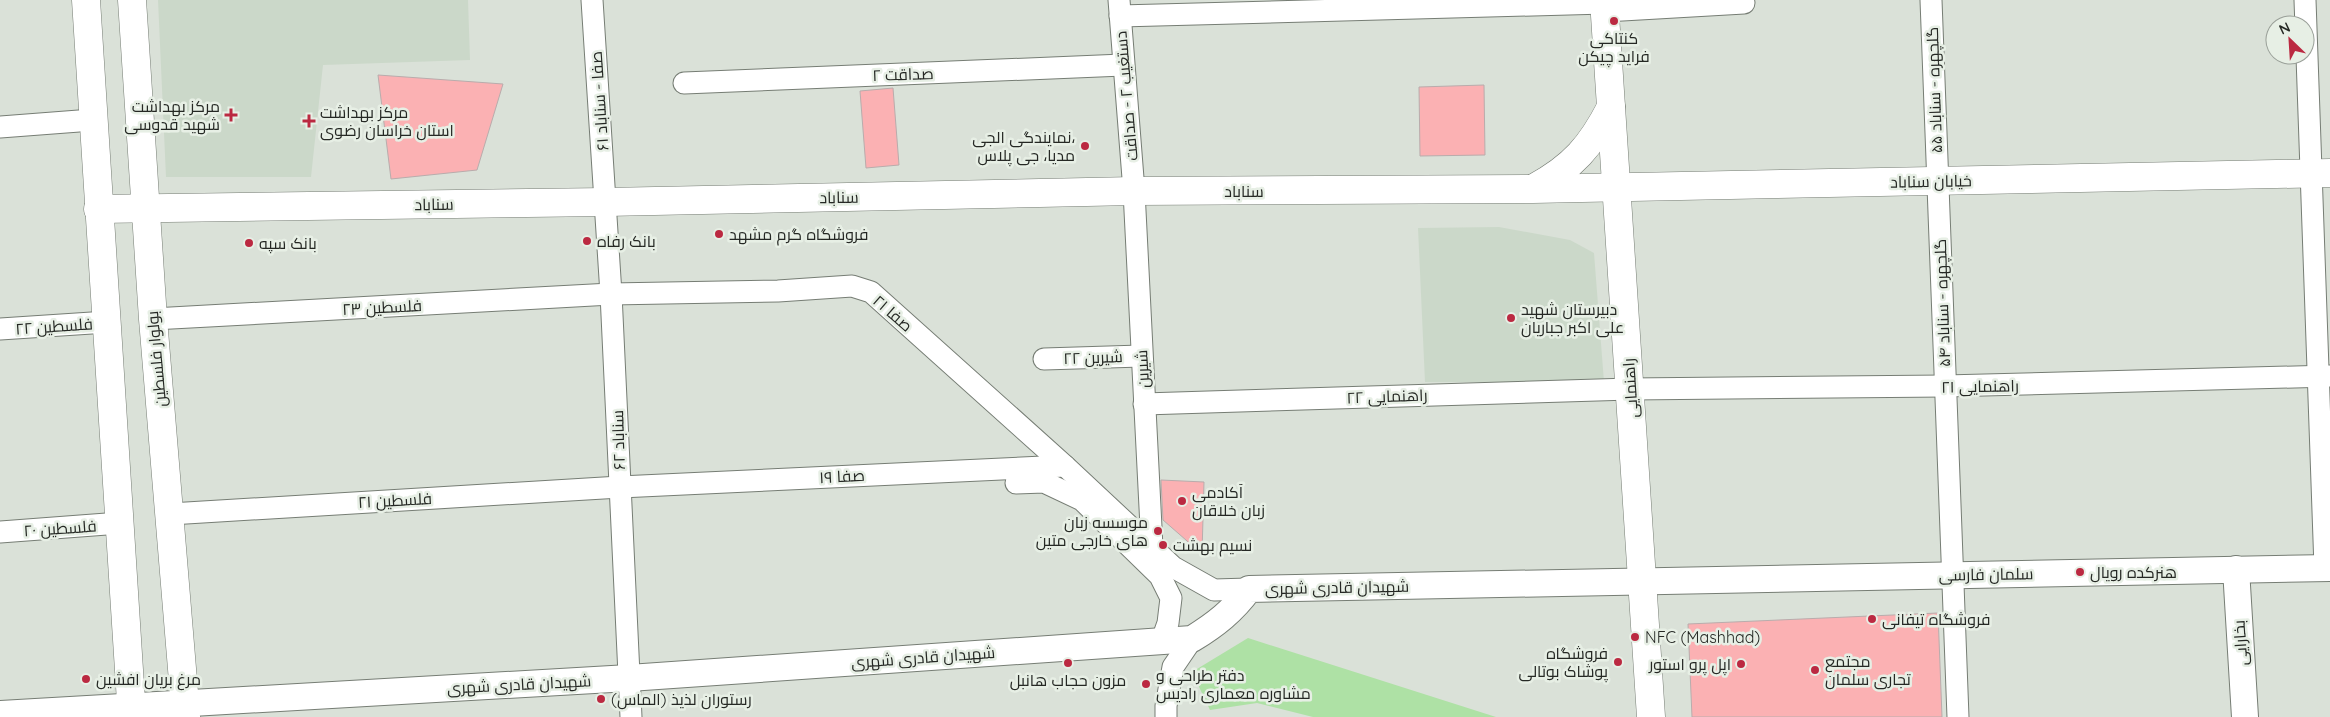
<svg xmlns="http://www.w3.org/2000/svg" width="2330" height="717" viewBox="0 0 2330 717" font-family="Quicksand,Cairo,sans-serif">
  <style>
    .built { fill: #cbd8c9 }
    .green { fill: #aee1a5 }
    .building { fill: #fbb1b3; stroke: #b9acac }
    .lines { fill: none; stroke-linecap: round; stroke-linejoin: round }
    .minor-casing { stroke: #767d74; stroke-width: 23 }
    .tertiary-casing { stroke: #767d74; stroke-width: 28 }
    .secondary-casing { stroke: #767d74; stroke-width: 29 }
    .minor { stroke: #fff; stroke-width: 21 }
    .tertiary { stroke: #fff; stroke-width: 26 }
    .secondary { stroke: #fff; stroke-width: 28 }
    .poi-dot { fill: #bb2941; stroke: #e7efe5; stroke-width: 2 }
    .labels { text-anchor: middle; stroke-width: 5; stroke-linejoin: round; paint-order: stroke }
    .poi-label { font-size: 16px; fill: #252824; stroke: #e7efe5; text-anchor: start }
    .street-label { font-size: 16px; fill: #252824; stroke: #e7efe5 }
  </style>
  <rect width="100%" height="100%" fill="#dae1d8"/>
  <g class="built">
    <polygon points="158,0 468,0 470,60 323,65 311,177 166,177"/>
    <polygon points="1499,227 1570,240 1594,253 1604,382 1425,382 1418,228"/>
  </g>
  <polygon class="green" points="1248,638 1496,717 1313,717 1257,703 1210,710 1192,672"/>
  <g class="building">
    <polygon points="378,75 503,84 477,170 391,179"/>
    <polygon points="1484,85 1485,155 1420,156 1419,87"/>
    <polygon points="893,88 899,165 866,168 860,91"/>
    <polygon points="1161,480 1204,482 1202,554 1163,520"/>
    <polygon points="1938,613 1942,717 1692,717 1688,624"/>
  </g>
  <g class="lines">
    <g class="minor-casing">
      <g id="minor">
        <polyline points="592,0 611,294 631,717"/>
        <polyline points="1119,0 1134,191 1152,547"/>
        <polyline points="1931,0 1958,717"/>
        <polyline points="2305,0 2325,568"/>
        <polyline points="1605,11 1744,3"/>
        <polyline points="1120,16 1605,3"/>
        <polyline points="684,83 1123,65"/>
        <polyline points="0,127 79,121"/>
        <polyline points="153,319 611,294 778,291 852,286 871,292 1065,466 1173,567 1214,590 1249,589"/>
        <polyline points="0,329 107,322"/>
        <polyline points="1044,359 1141,356"/>
        <polyline points="1144,404 1630,389 1945,386 2330,376"/>
        <polyline points="1016,483 1044,482 1082,500 1160,576 1171,598 1168,623 1162,640"/>
        <polyline points="170,514 620,487 1065,466"/>
        <polyline points="0,532 120,523"/>
        <polyline points="1166,717 1166,706 1173,667 1192,639"/>
      </g>
    </g>
    <g class="tertiary-casing">
      <g id="tertiary">
        <polyline points="2236,569 2245,717"/>
        <path d="M0,714L629,678L1192,639C1215,625 1233,611 1249,589L2330,568"/>
      </g>
    </g>
    <g class="secondary-casing">
      <g id="secondary">
        <polyline points="86,0 132,717"/>
        <polyline points="132,0 153,319 186,717"/>
        <polyline points="1604,0 1651,717"/>
        <path d="M1534,188C1573,167 1591,146 1611,107"/>
        <polyline points="98,209 606,202 1134,191 1533,189 2330,173"/>
      </g>
    </g>
    <use href="#minor" class="minor"/>
    <use href="#tertiary" class="tertiary"/>
    <use href="#secondary" class="secondary"/>
  </g>
  <g class="poi-dot">
    <circle cx="1614" cy="21" r="5"/>
    <path d="M228.5 107.5h5v5h5v5h-5v5h-5v-5h-5v-5h5z"/>
    <path d="M306.5 113.5h5v5h5v5h-5v5h-5v-5h-5v-5h5z"/>
    <circle cx="1085" cy="146" r="5"/>
    <circle cx="719" cy="234" r="5"/>
    <circle cx="587" cy="241" r="5"/>
    <circle cx="249" cy="243" r="5"/>
    <circle cx="1511" cy="318" r="5"/>
    <circle cx="1182" cy="501" r="5"/>
    <circle cx="1158" cy="531" r="5"/>
    <circle cx="1163" cy="545" r="5"/>
    <circle cx="2080" cy="572" r="5"/>
    <circle cx="1872" cy="619" r="5"/>
    <circle cx="1635" cy="637" r="5"/>
    <circle cx="1618" cy="662" r="5"/>
    <circle cx="1068" cy="663" r="5"/>
    <circle cx="1741" cy="664" r="5"/>
    <circle cx="1815" cy="670" r="5"/>
    <circle cx="86" cy="679" r="5"/>
    <circle cx="1146" cy="684" r="5"/>
    <circle cx="601" cy="699" r="5"/>
  </g>
  <g class="labels">
    <g class="poi-label">
      <text x="1614" y="44" text-anchor="middle">کنتاکی<tspan x="1614" dy="18">فراید چیکن</tspan></text>
      <text x="220" y="112" text-anchor="end">مرکز بهداشت<tspan x="220" dy="18">شهید قدوسی</tspan></text>
      <text x="320" y="118">مرکز بهداشت<tspan x="320" dy="18">استان خراسان رضوی</tspan></text>
      <text x="1075" y="143" text-anchor="end">نمایندگی الجی،<tspan x="1075" dy="18">مدیا، جی پلاس</tspan></text>
      <text x="729" y="240">فروشگاه گرم مشهد</text>
      <text x="597" y="247">بانک رفاه</text>
      <text x="259" y="249">بانک سپه</text>
      <text x="1521" y="315">دبیرستان شهید<tspan x="1521" dy="18">علی اکبر جباریان</tspan></text>
      <text x="1192" y="498">آکادمی<tspan x="1192" dy="18">زبان خلاقان</tspan></text>
      <text x="1148" y="528" text-anchor="end">موسسه زبان<tspan x="1148" dy="18">های خارجی متین</tspan></text>
      <text x="1173" y="551">نسیم بهشت</text>
      <text x="2090" y="578">هنرکده رویال</text>
      <text x="1882" y="625">فروشگاه تیفانی</text>
      <text x="1645" y="643">NFC (Mashhad)</text>
      <text x="1608" y="659" text-anchor="end">فروشگاه<tspan x="1608" dy="18">پوشاک بوتالی</tspan></text>
      <text x="1825" y="667">مجتمع<tspan x="1825" dy="18">تجاری سلمان</tspan></text>
      <text x="1731" y="670" text-anchor="end">اپل پرو استور</text>
      <text x="1156" y="681">دفتر طراحی و<tspan x="1156" dy="18">مشاوره معماری رادیس</tspan></text>
      <text x="96" y="685">مرغ بریان افشین</text>
      <text x="1068" y="686" text-anchor="middle">مزون حجاب هانبل</text>
      <text x="611" y="705">رستوران لذیذ (الماس)</text>
    </g>
    <g class="street-label">
      <text transform="translate(903 74) rotate(-2)" y="6">صداقت ۲</text>
      <text transform="translate(1934 90) rotate(-92)" y="6">گلچهره - سناباد ۵۵</text>
      <text transform="translate(1126 96) rotate(-95)" y="6">دستغیب ۲ - صداقت</text>
      <text transform="translate(599 101) rotate(-94)" y="6">صفا - سناباد ۶۱</text>
      <text transform="translate(1931 181) rotate(-1)" y="6">خیابان سناباد</text>
      <text x="1244" y="197">سناباد</text>
      <text transform="translate(839 197) rotate(-1)" y="6">سناباد</text>
      <text transform="translate(434 204) rotate(-1)" y="6">سناباد</text>
      <text transform="translate(1942 303) rotate(-92)" y="6">گلچهره - سناباد ۵۴</text>
      <text transform="translate(382 307) rotate(-3)" y="6">فلسطین ۲۳</text>
      <text transform="translate(893 313) rotate(41)" y="6">صفا ۲۱</text>
      <text transform="translate(54 326) rotate(-4)" y="6">فلسطین ۲۲</text>
      <text transform="translate(1093 357) rotate(-2)" y="6">شیرین ۲۲</text>
      <text transform="translate(156 359) rotate(-95)" y="6">بولوار فلسطین</text>
      <text transform="translate(1142 369) rotate(-93)" y="6">شیرین</text>
      <text transform="translate(1980 386) rotate(-1)" y="6">راهنمایی ۲۱</text>
      <text transform="translate(1630 388) rotate(-94)" y="6">راهنمایی</text>
      <text transform="translate(1387 396) rotate(-2)" y="6">راهنمایی ۲۲</text>
      <text transform="translate(618 440) rotate(-92)" y="6">سناباد ۶۲</text>
      <text transform="translate(842 476) rotate(-3)" y="6">صفا ۱۹</text>
      <text transform="translate(395 500) rotate(-3)" y="6">فلسطین ۲۱</text>
      <text transform="translate(60 528) rotate(-4)" y="6">فلسطین ۲۰</text>
      <text transform="translate(1986 574) rotate(-1)" y="6">سلمان فارسی</text>
      <text transform="translate(1337 587) rotate(-1)" y="6">شهیدان قادری شهری</text>
      <text transform="translate(2240 643) rotate(-94)" y="6">بخارایی</text>
      <text transform="translate(923 657) rotate(-4)" y="6">شهیدان قادری شهری</text>
      <text transform="translate(519 684) rotate(-3)" y="6">شهیدان قادری شهری</text>
    </g>
  </g>
  <g transform="translate(2290 40) rotate(335)"><circle r="24" fill="#e7efe5" stroke="#999f98"/>
  <path d="M0-4L9 19L0 12L-9 19Z" fill="#bb2941"/>
  <text y="-8" font-size="14" font-weight="bold" text-anchor="middle" fill="#252824">N</text>
  </g>
</svg>
